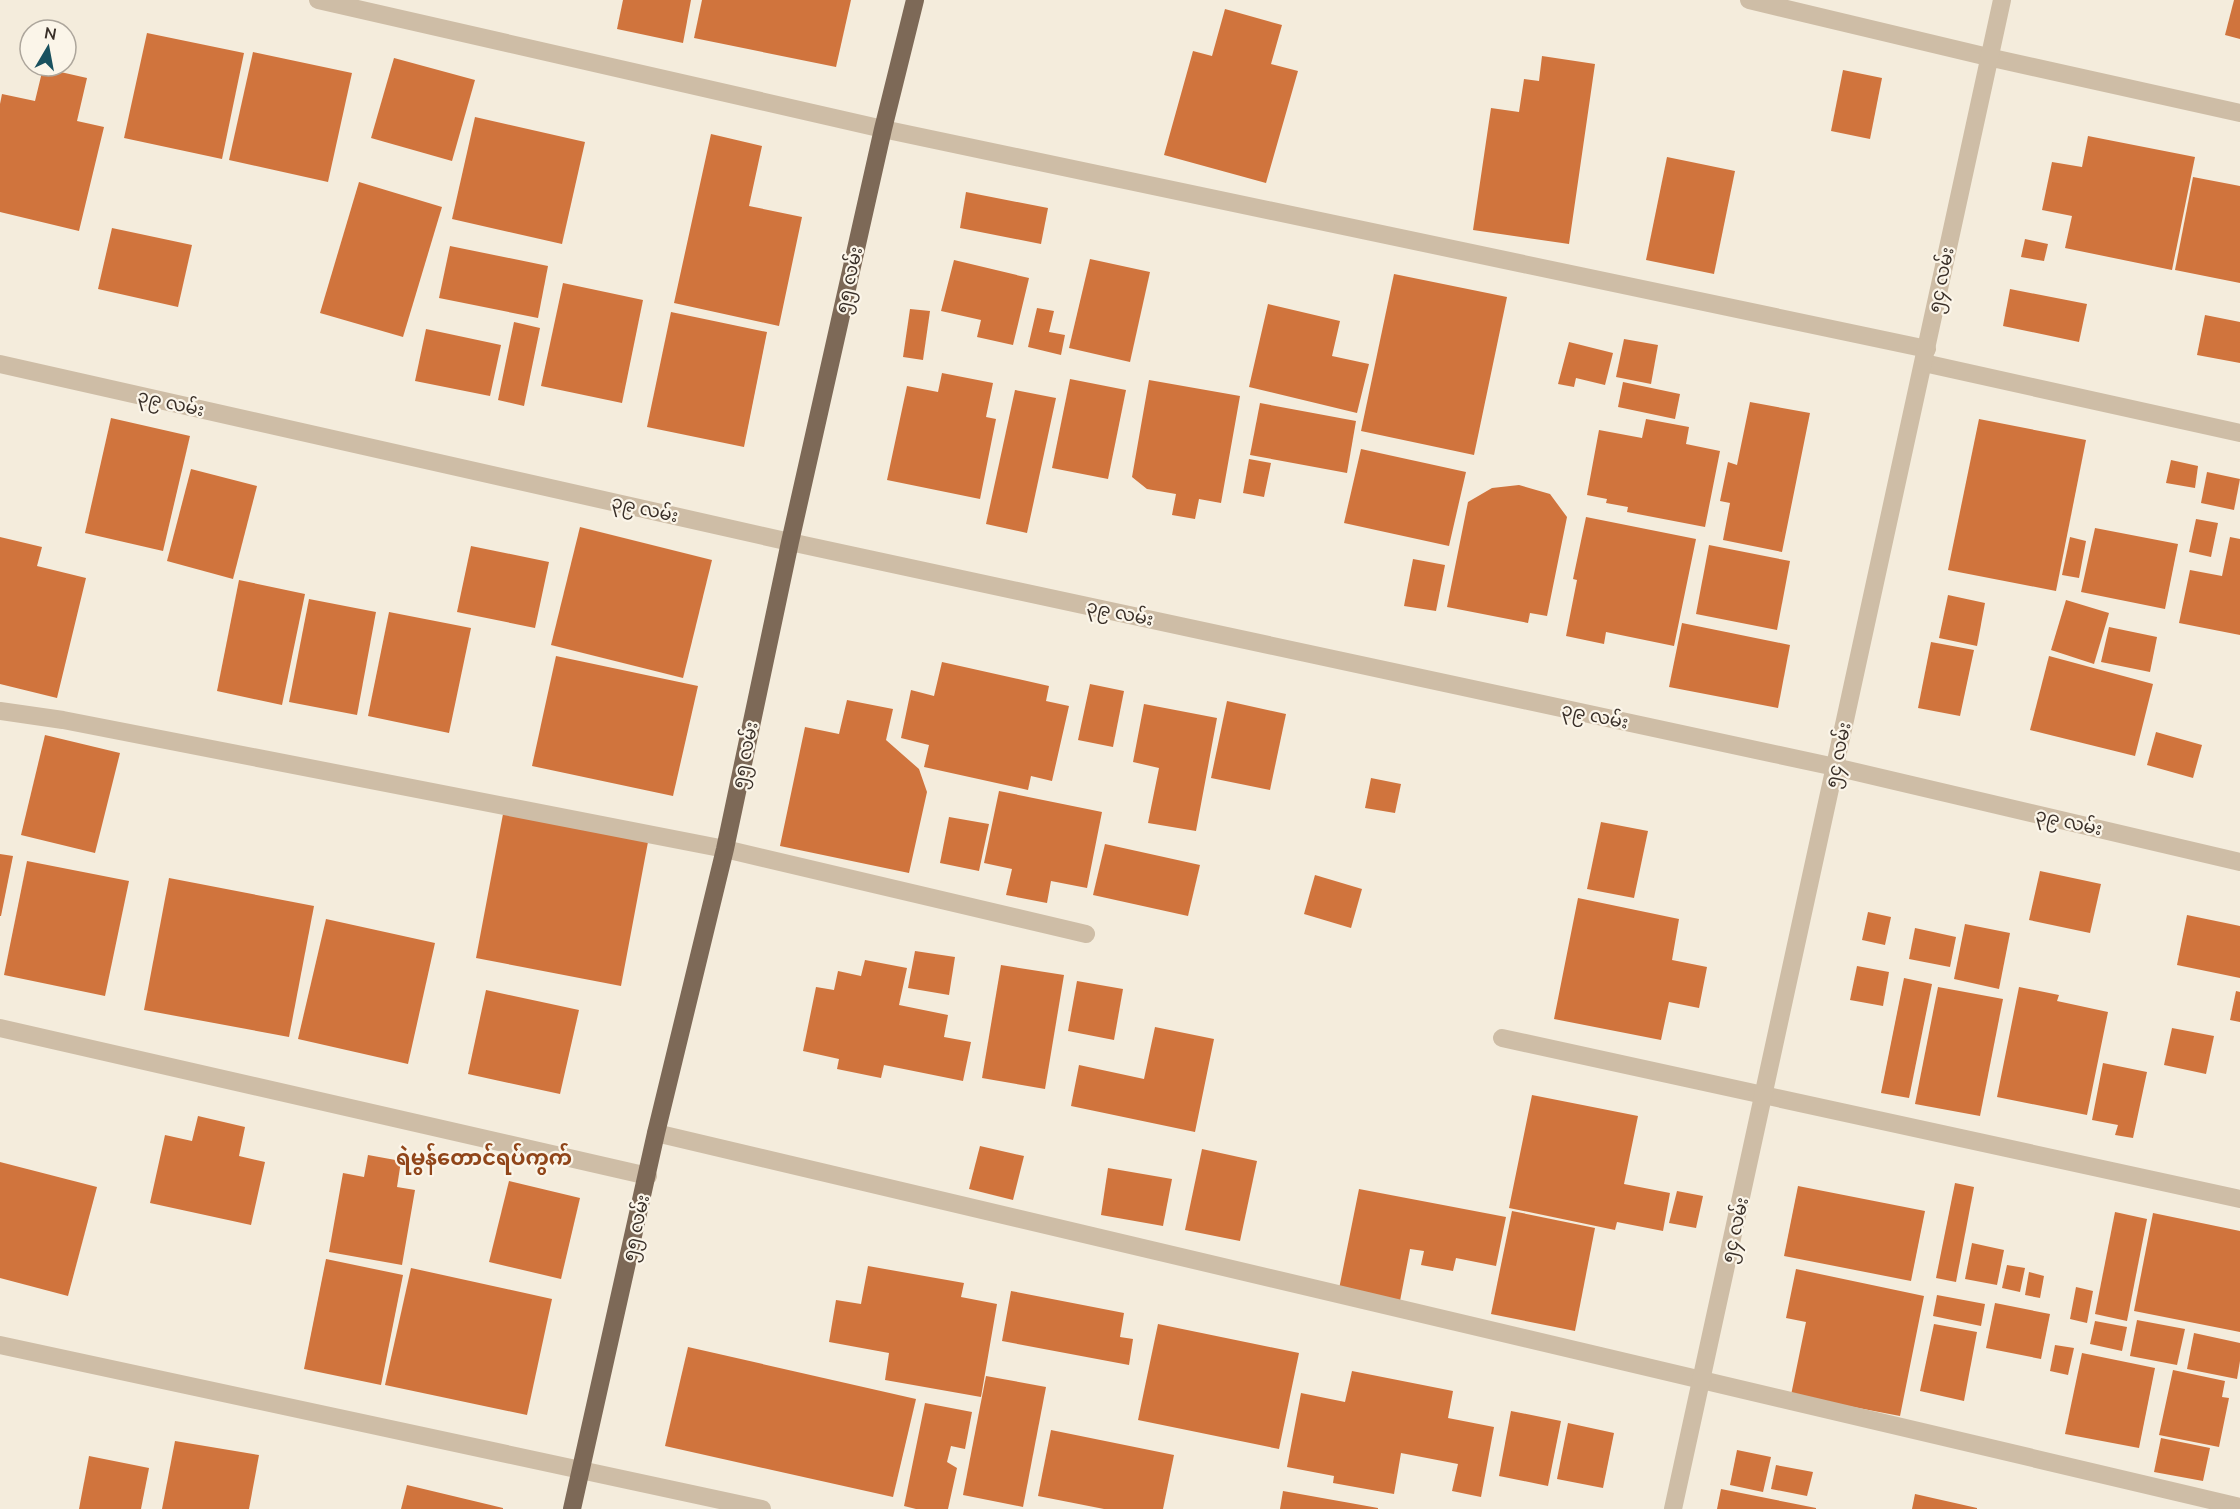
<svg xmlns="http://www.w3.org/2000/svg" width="2240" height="1509" viewBox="0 0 2240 1509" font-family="Mulish,'Noto Sans Myanmar',sans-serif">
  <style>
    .building { fill: #d0743d }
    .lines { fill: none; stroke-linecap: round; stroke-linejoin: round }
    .minor { stroke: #cebda6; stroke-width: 18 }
    .major { stroke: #7d6957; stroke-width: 18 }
    .labels { text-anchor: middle; stroke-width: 4.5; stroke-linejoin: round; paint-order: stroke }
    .street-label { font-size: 18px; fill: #392f28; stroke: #fbf5e9 }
    .quarter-label { font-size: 21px; font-weight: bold; fill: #904519; stroke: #fbf5e9 }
  </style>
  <rect width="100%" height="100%" fill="#f4ecdc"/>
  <g class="building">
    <polygon points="623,0 691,0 683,43 617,29"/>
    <polygon points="702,0 851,0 836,67 694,38"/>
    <polygon points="2234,0 2240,0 2240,39 2225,35"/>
    <polygon points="1225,9 1282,25 1271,64 1298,71 1266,183 1164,155 1193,51 1212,56"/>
    <polygon points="147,33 244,53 222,159 124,138"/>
    <polygon points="253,52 352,73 328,182 229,160"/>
    <polygon points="1542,56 1595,64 1569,244 1473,230 1491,108 1519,112 1524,79 1539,81"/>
    <polygon points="394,58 475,80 452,161 371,138"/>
    <polygon points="43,68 87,78 77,121 104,127 79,231 0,212 0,104 2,94 35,101"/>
    <polygon points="1843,70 1882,78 1870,139 1831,131"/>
    <polygon points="475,117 585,142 562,244 452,219"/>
    <polygon points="711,134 762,146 749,206 802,217 779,326 674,303"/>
    <polygon points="2088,136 2195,157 2172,270 2065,248 2072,216 2042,210 2052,162 2082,167"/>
    <polygon points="1667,157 1735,171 1714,274 1646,260"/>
    <polygon points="2193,177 2240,186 2240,283 2175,270"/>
    <polygon points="359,182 442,207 403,337 320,313"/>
    <polygon points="966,192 1048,208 1041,244 960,228"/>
    <polygon points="112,228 192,245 178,307 98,289"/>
    <polygon points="2025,239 2048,244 2044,261 2021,257"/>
    <polygon points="450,246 548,266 538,318 439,298"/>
    <polygon points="1090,259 1150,272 1130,362 1069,348"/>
    <polygon points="954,260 1029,278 1013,345 977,337 981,320 941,311"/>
    <polygon points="1394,274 1507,297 1474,455 1361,431"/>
    <polygon points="563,283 643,300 622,403 541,386"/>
    <polygon points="2010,289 2087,304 2079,342 2003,326"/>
    <polygon points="1268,304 1340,321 1332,356 1369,364 1357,413 1249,387"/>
    <polygon points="1037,308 1054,311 1049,332 1065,335 1061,355 1028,347"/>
    <polygon points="910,309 930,311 923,360 903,357"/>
    <polygon points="671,312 767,332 744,447 647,427"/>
    <polygon points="2205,315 2240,322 2240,363 2197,355"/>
    <polygon points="514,322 540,328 524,406 498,400"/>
    <polygon points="426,329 501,345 490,396 415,381"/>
    <polygon points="1624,339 1658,345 1651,384 1616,377"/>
    <polygon points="1569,342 1613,353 1605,385 1576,378 1574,387 1558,384"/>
    <polygon points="942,373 993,383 986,417 996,419 980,499 887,480 907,386 938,392"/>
    <polygon points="1070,379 1126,390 1108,479 1052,468"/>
    <polygon points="1149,380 1240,396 1221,503 1199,499 1195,519 1172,515 1176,494 1147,489 1132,477"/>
    <polygon points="1623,382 1680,394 1675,419 1618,407"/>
    <polygon points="1015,390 1056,398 1027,533 986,524"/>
    <polygon points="1750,402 1810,413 1782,552 1723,540 1730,503 1720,501 1728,462 1737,465"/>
    <polygon points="1260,403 1356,421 1347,473 1250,455"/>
    <polygon points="111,418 190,436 163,551 85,533"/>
    <polygon points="1646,419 1689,427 1686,444 1720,451 1705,527 1627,512 1628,507 1606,503 1607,499 1587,495 1599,430 1642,438"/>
    <polygon points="1979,419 2086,440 2056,591 1948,570"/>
    <polygon points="1361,449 1466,472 1449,546 1344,523"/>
    <polygon points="1249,459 1271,463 1264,497 1243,493"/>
    <polygon points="2171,460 2198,466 2195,488 2166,483"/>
    <polygon points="191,469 257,486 233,579 167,561"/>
    <polygon points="2207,472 2240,479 2234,510 2201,503"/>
    <polygon points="1519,485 1550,494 1567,517 1547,616 1530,613 1528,623 1447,607 1468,502 1492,488"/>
    <polygon points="1586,517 1696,539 1674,646 1606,632 1604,644 1566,636 1577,580 1573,579"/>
    <polygon points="2196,519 2218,523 2211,557 2189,552"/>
    <polygon points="580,527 712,560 683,678 551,645"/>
    <polygon points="2095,528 2178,544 2165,609 2081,592"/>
    <polygon points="0,537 42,547 37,566 86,578 57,698 0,684"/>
    <polygon points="2070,537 2086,541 2079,578 2062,575"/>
    <polygon points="2230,537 2240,539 2240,635 2179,623 2190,570 2222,576"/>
    <polygon points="1709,545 1790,561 1777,630 1696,614"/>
    <polygon points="471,546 549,562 535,628 457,612"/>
    <polygon points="1413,559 1445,565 1436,611 1404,606"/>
    <polygon points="239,580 305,594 282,705 217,691"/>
    <polygon points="1948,595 1985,603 1977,646 1939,638"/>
    <polygon points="309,599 376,612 357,715 289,702"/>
    <polygon points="2066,600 2109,613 2094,664 2051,650"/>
    <polygon points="389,612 471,628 449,733 368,716"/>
    <polygon points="1682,623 1790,645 1778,708 1669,687"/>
    <polygon points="2109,627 2157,637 2150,672 2101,662"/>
    <polygon points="1931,642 1974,650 1960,716 1918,708"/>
    <polygon points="556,656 698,686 673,796 532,766"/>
    <polygon points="2049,656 2153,684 2135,756 2030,730"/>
    <polygon points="942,662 1049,686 1046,701 1069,706 1052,781 1031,776 1028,790 924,767 929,745 901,738 911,690 934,696"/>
    <polygon points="1090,684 1124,691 1113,747 1078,740"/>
    <polygon points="847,700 893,709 886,740 919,769 927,792 909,873 780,846 805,727 839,734"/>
    <polygon points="1227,701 1286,714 1270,790 1211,778"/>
    <polygon points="1144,704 1217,718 1196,831 1148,823 1159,768 1133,762"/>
    <polygon points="2156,732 2202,745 2193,778 2147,765"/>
    <polygon points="45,735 120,753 95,853 21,835"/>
    <polygon points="1371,778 1401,784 1395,813 1365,808"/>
    <polygon points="999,791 1102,812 1087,888 1051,881 1047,903 1006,895 1012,869 984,863"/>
    <polygon points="503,814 648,842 621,986 476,958"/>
    <polygon points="949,817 989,824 979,871 940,863"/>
    <polygon points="1601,822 1648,831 1634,898 1587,889"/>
    <polygon points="1105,844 1200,865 1188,916 1093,895"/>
    <polygon points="0,854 13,856 1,916 0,916"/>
    <polygon points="27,861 129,881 105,996 4,975"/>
    <polygon points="2040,871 2101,884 2090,933 2029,920"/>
    <polygon points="1315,875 1362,889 1351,928 1304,914"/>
    <polygon points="169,878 314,906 289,1037 144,1010"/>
    <polygon points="1578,898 1679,919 1672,960 1707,967 1699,1008 1669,1002 1661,1040 1554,1019"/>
    <polygon points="1868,912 1891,917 1885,945 1862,940"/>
    <polygon points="2187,915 2240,926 2240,978 2177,965"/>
    <polygon points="326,919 435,943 408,1064 298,1039"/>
    <polygon points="1965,924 2010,933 1999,989 1954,979"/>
    <polygon points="1915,928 1956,937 1950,967 1909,959"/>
    <polygon points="915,951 955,957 949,995 908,988"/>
    <polygon points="865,960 907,968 899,1005 948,1015 944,1037 971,1042 963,1081 884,1065 881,1078 837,1069 839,1059 803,1051 816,987 834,990 838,971 861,976"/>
    <polygon points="1001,965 1064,975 1045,1089 982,1078"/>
    <polygon points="1857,966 1889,972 1883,1006 1850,1000"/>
    <polygon points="1904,978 1932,984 1909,1098 1881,1093"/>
    <polygon points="1077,981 1123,989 1114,1040 1068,1031"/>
    <polygon points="1938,987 2003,999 1980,1116 1915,1104"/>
    <polygon points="2019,987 2059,995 2057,1001 2108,1012 2087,1115 1997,1097"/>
    <polygon points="486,990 579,1010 560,1094 468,1074"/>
    <polygon points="2236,991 2240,992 2240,1022 2230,1020"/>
    <polygon points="1155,1027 1214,1039 1195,1132 1071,1106 1079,1065 1144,1079"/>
    <polygon points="2172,1028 2214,1036 2206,1074 2164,1065"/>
    <polygon points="2103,1063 2147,1072 2133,1138 2115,1135 2118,1125 2092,1120"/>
    <polygon points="1532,1095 1638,1116 1624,1184 1670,1193 1663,1231 1617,1222 1615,1230 1509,1208"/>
    <polygon points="198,1116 245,1127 239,1156 265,1162 251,1225 150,1203 165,1135 192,1141"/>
    <polygon points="980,1146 1024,1156 1013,1200 969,1189"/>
    <polygon points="1202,1149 1257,1161 1240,1241 1185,1230"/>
    <polygon points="368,1155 401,1161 397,1187 415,1190 402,1265 329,1252 343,1173 364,1177"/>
    <polygon points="0,1162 97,1187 68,1296 0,1278"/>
    <polygon points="1108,1168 1172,1179 1163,1226 1101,1215"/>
    <polygon points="509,1181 580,1198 561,1279 489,1262"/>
    <polygon points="1955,1183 1974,1187 1956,1282 1936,1278"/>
    <polygon points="1798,1186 1925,1211 1911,1281 1784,1256"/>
    <polygon points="1359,1189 1506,1217 1496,1266 1456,1258 1453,1271 1421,1265 1424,1251 1410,1249 1400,1301 1339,1289"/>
    <polygon points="1677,1191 1703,1196 1696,1228 1669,1223"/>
    <polygon points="1512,1211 1595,1228 1575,1331 1491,1314"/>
    <polygon points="2115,1212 2147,1219 2127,1321 2095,1314"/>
    <polygon points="2153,1213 2240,1231 2240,1332 2134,1311"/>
    <polygon points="1972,1243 2004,1250 1997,1285 1965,1279"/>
    <polygon points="326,1259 403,1275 381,1385 304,1369"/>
    <polygon points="2007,1265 2025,1268 2020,1292 2002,1288"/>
    <polygon points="868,1266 964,1283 961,1297 997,1304 981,1397 885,1380 889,1353 829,1342 836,1300 861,1304"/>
    <polygon points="411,1268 552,1299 527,1415 385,1385"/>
    <polygon points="1796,1269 1924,1296 1900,1416 1791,1395 1806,1322 1786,1318"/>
    <polygon points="2029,1272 2044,1276 2040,1298 2025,1295"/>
    <polygon points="2076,1287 2093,1291 2087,1323 2070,1319"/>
    <polygon points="1011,1291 1124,1313 1120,1337 1133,1339 1129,1365 1002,1341"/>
    <polygon points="1937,1295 1985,1304 1981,1326 1933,1316"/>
    <polygon points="1995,1303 2050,1314 2041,1359 1986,1348"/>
    <polygon points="2137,1320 2185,1329 2177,1365 2130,1356"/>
    <polygon points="2095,1321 2127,1327 2122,1351 2090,1344"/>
    <polygon points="1158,1324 1299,1353 1279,1449 1138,1420"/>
    <polygon points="1934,1324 1977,1332 1964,1401 1920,1391"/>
    <polygon points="2194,1333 2240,1343 2240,1361 2237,1379 2187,1369"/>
    <polygon points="2055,1345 2074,1348 2068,1375 2050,1371"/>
    <polygon points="688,1347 916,1399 893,1497 665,1446"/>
    <polygon points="2082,1353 2155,1368 2139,1448 2065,1434"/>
    <polygon points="2173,1370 2225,1381 2222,1397 2229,1398 2219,1447 2159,1435"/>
    <polygon points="1352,1371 1453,1391 1448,1418 1494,1427 1481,1497 1452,1491 1458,1464 1401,1453 1394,1494 1333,1483 1334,1476 1287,1467 1301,1393 1345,1402"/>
    <polygon points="986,1376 1046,1387 1023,1507 963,1495"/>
    <polygon points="925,1403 972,1412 965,1449 951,1446 947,1462 957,1468 948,1509 916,1509 904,1506"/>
    <polygon points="1511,1411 1561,1421 1548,1486 1499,1476"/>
    <polygon points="1568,1423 1614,1433 1603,1488 1557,1479"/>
    <polygon points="1051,1430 1174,1455 1163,1509 1104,1509 1038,1496"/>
    <polygon points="2161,1438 2210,1448 2203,1481 2154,1472"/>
    <polygon points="175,1441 259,1455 249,1509 162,1509"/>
    <polygon points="1737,1450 1771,1457 1763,1492 1730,1485"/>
    <polygon points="89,1456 149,1468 141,1509 79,1509"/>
    <polygon points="1776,1465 1813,1472 1807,1496 1771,1489"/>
    <polygon points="407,1485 503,1508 503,1509 401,1509"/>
    <polygon points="1721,1489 1816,1508 1816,1509 1717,1509"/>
    <polygon points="1283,1491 1378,1508 1378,1509 1280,1509"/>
    <polygon points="1915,1494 1977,1508 1977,1509 1912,1509"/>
  </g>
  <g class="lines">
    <g class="minor">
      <polyline points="318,0 883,129 1927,349"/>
      <polyline points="1749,0 1988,57 2240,113"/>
      <polyline points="1924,363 2240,433"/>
      <polyline points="0,364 790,542 1835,767 2240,862"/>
      <polyline points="0,711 63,720 725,849 1086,934"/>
      <polyline points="0,1028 648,1176"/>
      <polyline points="1502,1038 2240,1199"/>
      <polyline points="656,1133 2240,1507"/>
      <polyline points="0,1345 762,1509"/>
      <polyline points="1673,1509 2002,0"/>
    </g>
    <polyline class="major" points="572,1509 656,1133 725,849 790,542 883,129 915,0"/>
  </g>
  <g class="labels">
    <g class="street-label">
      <text transform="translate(849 280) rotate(-77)" y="6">၅၅ လမ်း</text>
      <text transform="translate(1941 280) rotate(-78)" y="6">၅၄ လမ်း</text>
      <text transform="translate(171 403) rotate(13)" y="6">၃၉ လမ်း</text>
      <text transform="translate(645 509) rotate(13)" y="6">၃၉ လမ်း</text>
      <text transform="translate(1120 613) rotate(12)" y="6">၃၉ လမ်း</text>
      <text transform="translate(1595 716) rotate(12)" y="6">၃၉ လမ်း</text>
      <text transform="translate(745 755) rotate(-78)" y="6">၅၅ လမ်း</text>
      <text transform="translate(1838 755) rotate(-78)" y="6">၅၄ လမ်း</text>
      <text transform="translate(2069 822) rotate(13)" y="6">၃၉ လမ်း</text>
      <text transform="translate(636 1228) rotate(-77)" y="6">၅၅ လမ်း</text>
      <text transform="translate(1735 1230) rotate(-77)" y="6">၅၄ လမ်း</text>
    </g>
    <g class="quarter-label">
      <text x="484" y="1165">ရဲမွန်တောင်ရပ်ကွက်</text>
    </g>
  </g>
  <g transform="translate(48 48) rotate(10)"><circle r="28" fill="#fbf5e9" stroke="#ada69c" stroke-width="1.5"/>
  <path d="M0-4.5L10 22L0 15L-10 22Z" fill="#19515f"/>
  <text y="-9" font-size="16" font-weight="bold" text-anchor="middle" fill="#392f28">N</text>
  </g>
</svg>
